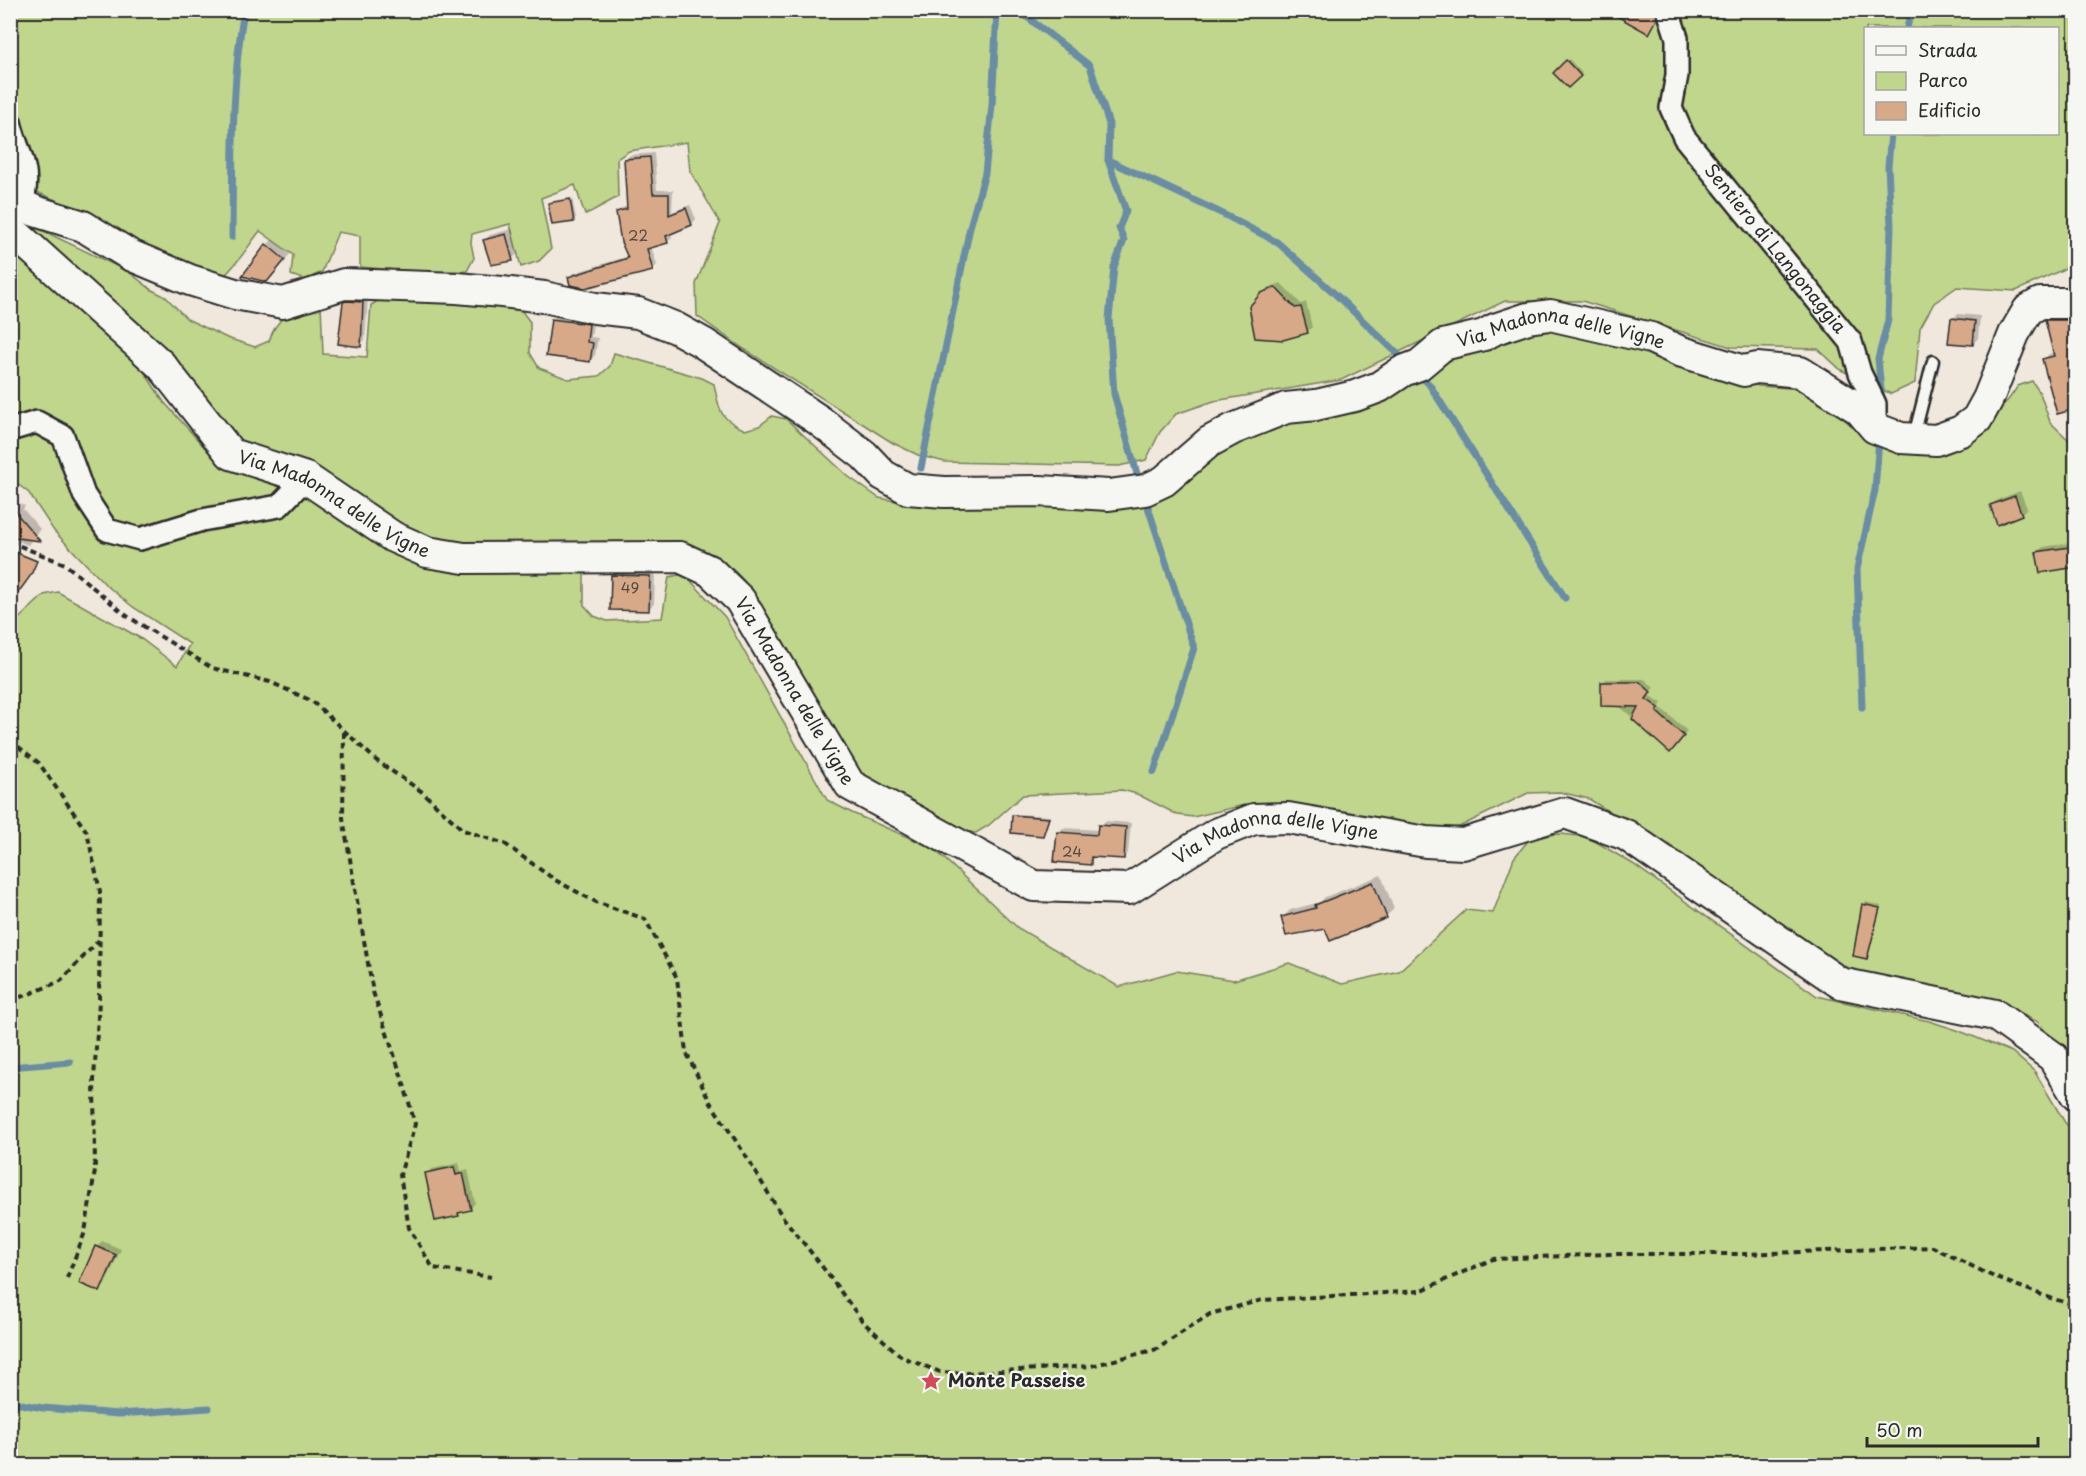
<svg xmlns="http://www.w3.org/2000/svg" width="2086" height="1476" viewBox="0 0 2086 1476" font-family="'Playpen Sans',sans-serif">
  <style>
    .green { fill: #c0d68c; stroke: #76805c; stroke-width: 1.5; fill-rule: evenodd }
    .shadow { fill: #0003 }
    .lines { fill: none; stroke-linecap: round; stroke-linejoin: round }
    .stream { stroke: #6b8ca4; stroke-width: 7 }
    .building { fill: #d8a989; stroke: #2b2b2b; stroke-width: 1.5 }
    .lane-casing { stroke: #2b2b2b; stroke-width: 15 }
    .street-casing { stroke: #2b2b2b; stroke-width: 26 }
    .secondary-casing { stroke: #2b2b2b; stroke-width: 34 }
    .path { stroke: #2b2b2b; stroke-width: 4; stroke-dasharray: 6 4.5; stroke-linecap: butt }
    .lane { stroke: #f6f6f2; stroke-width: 10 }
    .street { stroke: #f6f6f2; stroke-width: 21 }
    .secondary { stroke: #f6f6f2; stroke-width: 30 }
    .labels { text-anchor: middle; stroke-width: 4.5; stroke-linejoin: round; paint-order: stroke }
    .number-label { font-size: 15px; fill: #564a42 }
    .street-label { font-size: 18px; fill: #2b2b2b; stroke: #f6f6f2 }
    .poi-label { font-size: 18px; font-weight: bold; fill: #2b2b2b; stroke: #f6f6f2; text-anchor: start }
  </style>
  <rect width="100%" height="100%" fill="#f0e7dd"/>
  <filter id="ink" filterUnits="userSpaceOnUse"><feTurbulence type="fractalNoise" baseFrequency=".0167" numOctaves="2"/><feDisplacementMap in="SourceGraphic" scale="12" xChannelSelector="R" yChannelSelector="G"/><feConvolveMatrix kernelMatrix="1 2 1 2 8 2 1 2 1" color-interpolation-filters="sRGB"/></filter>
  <g filter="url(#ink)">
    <g class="green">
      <path d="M10,11H2075V267L2070,266L2016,291L1957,287L1934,303L1920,328L1915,383L1891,394L1841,370L1818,349L1731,347L1582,301H1505L1341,380L1214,401L1176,414L1160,432L1146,460L1119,466L945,462L918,455L893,443L744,349L697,316L696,284L720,223L690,171L687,142L629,151L617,159L618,197L585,215L575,185L541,198L551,249L539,261L521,267L510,224L472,234L471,243L474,258L467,271L419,272L360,267V236L338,232L322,272L305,280L291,275L293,255L260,231C248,246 239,262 225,275L210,274L123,235L79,210L11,181ZM1866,28H2058V134H1866Z"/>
      <path d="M12,216L129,272L152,290L166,297L187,319L227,338L255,347L269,341C280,310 292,313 321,304L323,354L367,357L371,305L383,298L518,306L530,322V353L539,368L568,379L599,376L610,366L614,353L702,378L714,384C720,412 718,417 745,430L759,426L772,416L786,419L849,477L879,498L917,505L1086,503L1127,508L1169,491L1213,453L1274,423L1319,420L1387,397L1468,350L1528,328H1563L1615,341L1702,372L1759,386L1803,389L1816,395L1851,425L1889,444L1977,432L2009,399L2018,386L2032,381L2040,393L2050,422L2075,446V1066L2038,1022L1992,1000L1848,969L1811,949L1686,860L1589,799L1560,792L1528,793L1459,827L1443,829L1253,803L1193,817L1178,815L1137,794L1122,790L1023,795L989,825L976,833L960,830L864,778L849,756L744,581L733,569L677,544L456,547L412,532L375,506L321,478L239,443Z"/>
      <polygon points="10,248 139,364 164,402 214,458 232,469 307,494 369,534 584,568 584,605 594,616 607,621 662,618 669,577 684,574 725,617 827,800 852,813 933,848 1018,928 1119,987 1176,971 1234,980 1289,963 1342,984 1399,971 1466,910 1493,913 1514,858 1532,836 1561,834 1588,837 1633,864 1817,996 1929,1021 1957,1030 2012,1052 2035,1072 2064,1121 2075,1135 2075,1465 11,1465 11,626 44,595 58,592 140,638 177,666 190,644 133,607 106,585 54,531 29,493 11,479"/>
    </g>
    <g class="shadow">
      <polygon points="1630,10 1662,10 1662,12 1649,32"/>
      <polygon points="1569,59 1582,73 1568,86 1555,73"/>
      <polygon points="654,153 657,190 673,190 672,212 690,205 696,219 692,224 670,232 672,238 667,242 651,246 657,265 652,269 569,278 574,273 629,256 617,212 622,208 628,206 625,160 630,155"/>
      <polygon points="572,198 576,218 574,220 550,204 552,201"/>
      <polygon points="512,229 517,254 512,259 485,240 490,235"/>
      <polygon points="272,240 290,254 272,275 267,245"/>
      <polygon points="1281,283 1301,304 1306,302 1312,327 1307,332 1262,294 1268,288"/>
      <polygon points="368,297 365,340 360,345 344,303 350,298"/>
      <polygon points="558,314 594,319 591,337 598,338 595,355 590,361 553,319"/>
      <polygon points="1958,314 1980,316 1978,338 1973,344 1952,319"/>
      <polygon points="2076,315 2076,407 2043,360 2049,354 2055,352 2046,321 2051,316"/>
      <polygon points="2020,491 2027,508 2022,513 1998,523 1992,506 1997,500"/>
      <polygon points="10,500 25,506 23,509 40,529 28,545 10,538"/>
      <polygon points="2076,542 2076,565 2038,552 2043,547"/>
      <polygon points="618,570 655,571 654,604 648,609 612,575"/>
      <polygon points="1606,679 1644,679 1654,687 1648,695 1662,703 1660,707 1687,731 1670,751 1618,705 1603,683"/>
      <polygon points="1016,814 1050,816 1045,832 1043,834 1014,816"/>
      <polygon points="1105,821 1131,823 1128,853 1123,858 1095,856 1090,863 1058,833 1063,828 1099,830 1100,826"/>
      <polygon points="1381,875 1394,909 1386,916 1330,939 1326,927 1282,918 1290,910 1320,902 1325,897"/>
      <polygon points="1866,902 1881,906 1868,955 1866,957 1864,904"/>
      <polygon points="459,1163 461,1171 468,1169 475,1203 470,1209 463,1210 458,1215 426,1174 432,1169"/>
      <polygon points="102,1241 121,1249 105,1285 99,1290 81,1282 97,1247"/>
    </g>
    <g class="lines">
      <g class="stream">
        <polyline points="1018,10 1090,66 1109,124 1108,160 1126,211 1119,228 1124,240 1114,267 1109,319 1114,394 1140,484"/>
        <polyline points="1907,28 1911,10"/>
        <polyline points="1108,160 1221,213 1277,242 1333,292 1405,361"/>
        <path d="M232,237C233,161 231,85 244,10"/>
        <polyline points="1419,375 1429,384 1565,598"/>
        <polyline points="1882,401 1878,359 1888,320 1891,226 1888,166 1891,134"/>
        <polyline points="921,468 970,227 985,173 992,105 997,10"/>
        <polyline points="1145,498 1194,648 1154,772"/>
        <polyline points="1862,707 1857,569 1875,490 1879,439"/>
        <polyline points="10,1067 70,1062"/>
        <polyline points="10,1402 43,1408 119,1414 209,1408"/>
      </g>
    </g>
    <g class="building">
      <polygon points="1606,10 1656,10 1657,19 1649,34"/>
      <polygon points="1566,60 1581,76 1568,88 1553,73"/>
      <polygon points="650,157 653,194 669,194 669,215 686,208 692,225 666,236 668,243 647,249 653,271 585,288 570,285 568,277 628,258 621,242 616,212 627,209 624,159"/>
      <polygon points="570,199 574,222 552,225 548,203"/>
      <polygon points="506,234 513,261 491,265 483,240"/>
      <polygon points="266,244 285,260 267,282 242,276"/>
      <polygon points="1275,287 1295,308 1301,307 1308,333 1283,340 1255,338 1249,307 1261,293"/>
      <polygon points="346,301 363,302 361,347 338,344 343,302"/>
      <polygon points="1951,318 1975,321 1973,345 1948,343"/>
      <polygon points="551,319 589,324 587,342 593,343 590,362 546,356"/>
      <polygon points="2045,320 2076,320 2076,409 2057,414 2042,359 2054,356"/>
      <polygon points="2015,496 2022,515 1997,525 1990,505"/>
      <polygon points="10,506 40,541 10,537"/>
      <polygon points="2076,546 2076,567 2040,573 2036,552"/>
      <polygon points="10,550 37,561 31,575 10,604"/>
      <polygon points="611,575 650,576 649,611 610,610"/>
      <polygon points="1601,682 1640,682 1651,692 1646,699 1659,708 1657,712 1684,736 1670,753 1632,719 1638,707 1601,706"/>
      <polygon points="1012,815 1049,818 1043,836 1011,833"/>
      <polygon points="1098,825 1126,827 1124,859 1091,857 1091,865 1054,862 1057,832 1097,835"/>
      <polygon points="1373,882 1387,918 1330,941 1325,929 1286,936 1281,917 1316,908 1315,905"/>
      <polygon points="1862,904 1880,908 1867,959 1853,956"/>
      <polygon points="454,1167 456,1175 463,1173 471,1210 458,1213 459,1216 435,1221 425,1173"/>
      <polygon points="95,1246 116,1255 100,1292 79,1283"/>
    </g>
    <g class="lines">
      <g class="lane-casing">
        <polyline id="lane" points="1914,436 1933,361"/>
      </g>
      <g class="street-casing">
        <g id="street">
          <path id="s1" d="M1668,10L1677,38V75L1671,108L1684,137L1851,342L1860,373L1875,404V428"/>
          <path d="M10,122C17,153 34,172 21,204"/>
          <polyline points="10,430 37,422 63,436 84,495 107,530 140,539 202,520 279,506 306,478"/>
        </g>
      </g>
      <g class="secondary-casing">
        <g id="secondary">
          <path id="s2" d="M10,199L35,211L83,226L130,255L190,280L235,294L283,303L344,284L457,288L502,292L544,297L595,308L638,313L676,328L703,343L817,419L864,455L883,475L908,489L944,492L1040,491L1109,495L1145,490L1164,481L1209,442L1233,429L1286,408L1316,405L1355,396L1379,387L1403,371L1419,365L1443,345L1484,335L1495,329L1528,318L1550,315L1651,338L1679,351L1744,371L1757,368L1800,372L1859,409L1875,428L1901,438L1936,440L1961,431L1977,419L1988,399L2014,334L2028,310L2040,303H2076"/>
          <path id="s3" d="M10,229L161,365L231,454L306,478L393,537L427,552L464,558L680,557L710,571L740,600L850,785L1034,886L1129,889L1216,834L1254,819L1288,818L1426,842L1463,844L1565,813L1626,835L1840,983L1995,1015L2053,1057L2076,1095"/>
        </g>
      </g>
      <g class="path">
        <polyline points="10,542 65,564 127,616 212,668 270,682 312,701 377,761 421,791 463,830 505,844 555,880 596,902 645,919 677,978 686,1052 710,1102 744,1153 782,1216 821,1265 863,1322 902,1357 940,1372 966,1373 1091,1366 1157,1349 1210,1314 1262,1300 1420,1291 1493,1259 1609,1254 1745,1254 1933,1247 1994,1277 2053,1299 2076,1305"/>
        <polyline points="344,732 343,818 359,912 373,992 403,1081 415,1124 400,1175 409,1228 433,1268 491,1277"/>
        <polyline points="10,740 39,763 87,832 100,891 99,1001 94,1079 95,1171 85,1232 67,1278"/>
        <polyline points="10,1000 27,995 61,981 99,940"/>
      </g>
      <use href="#lane" class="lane"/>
      <use href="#street" class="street"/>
      <use href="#secondary" class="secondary"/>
    </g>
  </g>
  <defs>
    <g id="sight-bare" transform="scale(1.62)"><path d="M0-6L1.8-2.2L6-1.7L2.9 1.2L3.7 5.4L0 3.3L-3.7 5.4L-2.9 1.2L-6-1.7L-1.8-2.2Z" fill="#d1495b" stroke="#f6f6f2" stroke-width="2.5" paint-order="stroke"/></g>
  </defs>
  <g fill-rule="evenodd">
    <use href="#sight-bare" x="931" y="1381"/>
  </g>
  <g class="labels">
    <g class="number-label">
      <text x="638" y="241">22</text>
      <text x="630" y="593">49</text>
      <text x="1072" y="857">24</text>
    </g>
    <g class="street-label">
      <text dy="6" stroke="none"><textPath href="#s1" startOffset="276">Sentiero di Langonaggia</textPath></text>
      <text dy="6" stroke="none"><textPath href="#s2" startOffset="1676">Via Madonna delle Vigne</textPath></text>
      <text dy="6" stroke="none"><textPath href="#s3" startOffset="432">Via Madonna delle Vigne</textPath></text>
      <text dy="6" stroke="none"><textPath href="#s3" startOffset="972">Via Madonna delle Vigne</textPath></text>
      <text dy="6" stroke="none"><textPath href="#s3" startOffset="1548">Via Madonna delle Vigne</textPath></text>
    </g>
    <g class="poi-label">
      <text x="948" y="1387">Monte Passeise</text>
    </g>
  </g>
  <rect width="2086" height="1476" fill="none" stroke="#f6f6f2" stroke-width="36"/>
  <rect x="18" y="18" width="2050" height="1440" fill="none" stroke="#2b2b2b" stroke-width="2" filter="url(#ink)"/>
  <rect x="1864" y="27" width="195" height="108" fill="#f6f6f2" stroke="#a5a5a2" stroke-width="1.5"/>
  <rect x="1876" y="46" width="30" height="9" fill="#f6f6f2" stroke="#a5a5a2" stroke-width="1.5"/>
  <text x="1918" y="57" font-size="18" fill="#2b2b2b">Strada</text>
  <rect x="1876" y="72" width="30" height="18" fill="#c0d68c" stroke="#a5a5a2" stroke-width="1.5"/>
  <text x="1918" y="87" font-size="18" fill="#2b2b2b">Parco</text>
  <rect x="1876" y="102" width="30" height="18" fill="#d8a989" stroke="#a5a5a2" stroke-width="1.5"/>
  <text x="1918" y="117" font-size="18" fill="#2b2b2b">Edificio</text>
  <path d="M1867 1437v9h171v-9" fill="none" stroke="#2b2b2b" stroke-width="3"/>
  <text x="1876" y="1437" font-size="18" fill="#2b2b2b" stroke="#f6f6f2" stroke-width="4.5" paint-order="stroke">50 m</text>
</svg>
